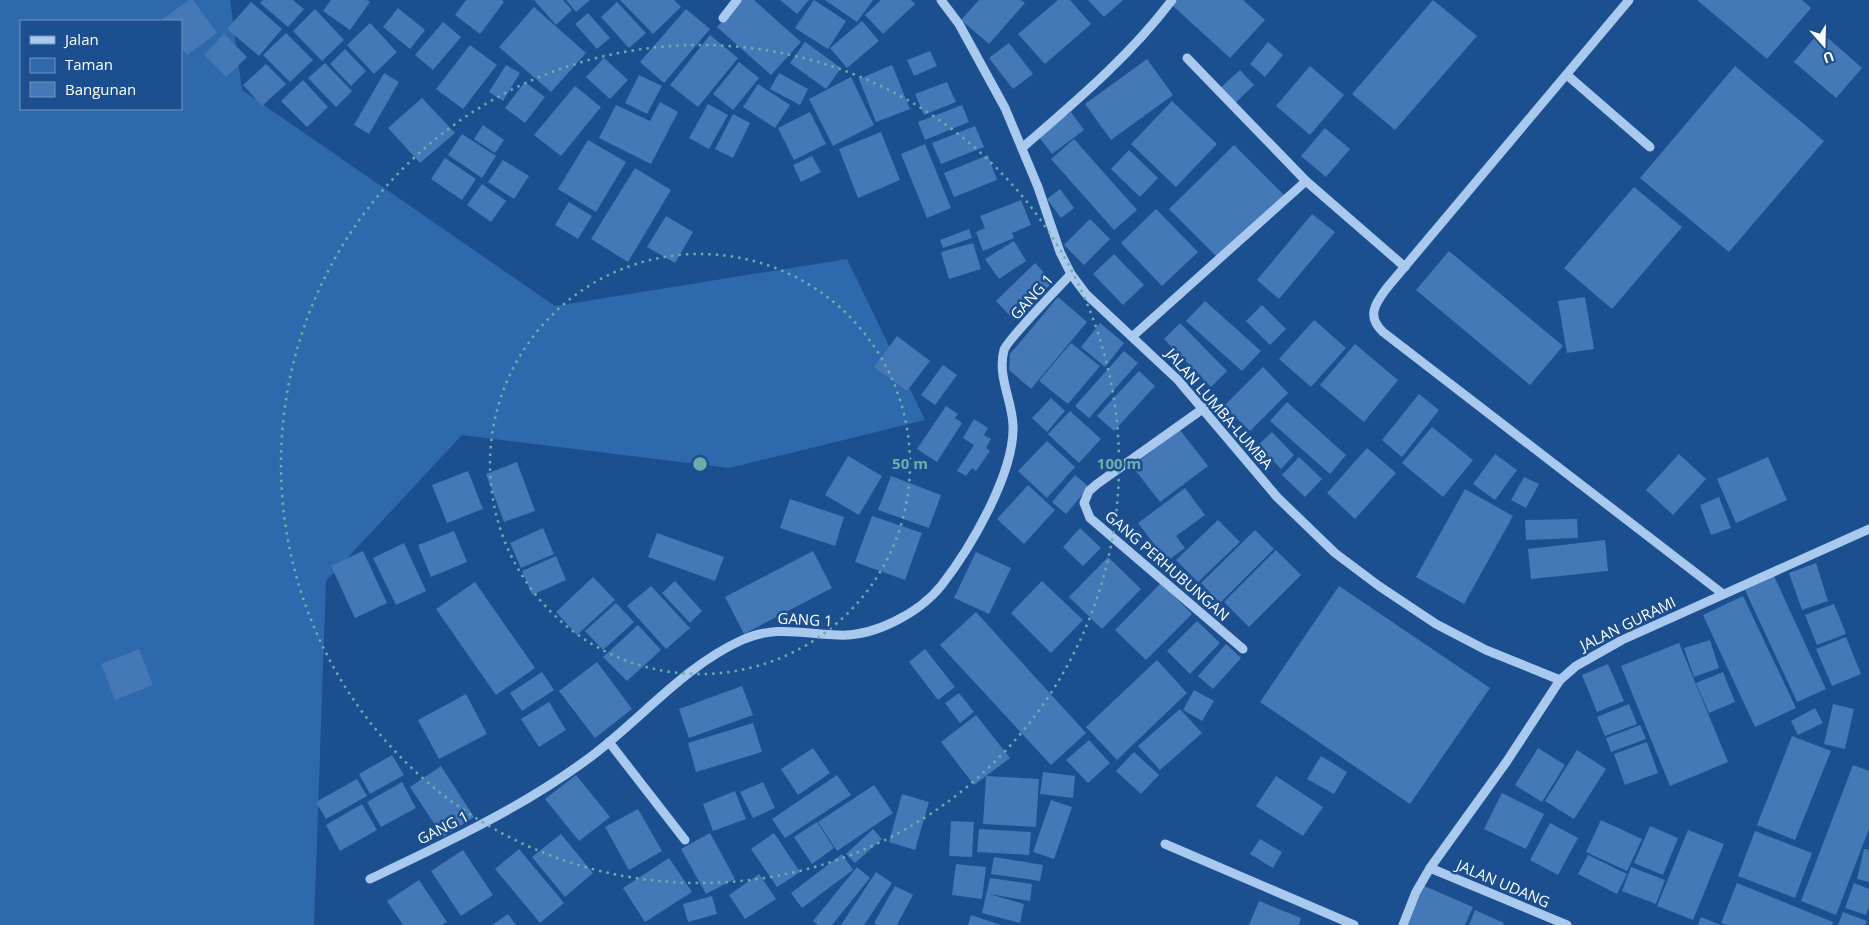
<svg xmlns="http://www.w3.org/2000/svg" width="1869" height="925" viewBox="0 0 1869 925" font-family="'Open Sans',sans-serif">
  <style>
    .green { fill: #2e69ad; fill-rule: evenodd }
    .building { fill: #4478b7 }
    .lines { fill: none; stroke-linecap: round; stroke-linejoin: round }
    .minor { stroke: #a9c9ee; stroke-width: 9 }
    .ring { fill: none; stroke: #6fada8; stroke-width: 2.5; stroke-dasharray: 2.5 5 }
    .labels { text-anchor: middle; stroke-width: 5; stroke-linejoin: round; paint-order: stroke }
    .street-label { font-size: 15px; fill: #fff; stroke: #1b4f8f }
    .centre { fill: #6fada8; stroke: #1b4f8f; stroke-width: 2.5 }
    .ring-label { font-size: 15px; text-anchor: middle; font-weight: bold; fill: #6fada8; stroke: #1b4f8f; stroke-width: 5; stroke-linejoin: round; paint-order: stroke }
  </style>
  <rect width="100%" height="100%" fill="#1b4f8f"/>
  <path class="green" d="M0,0H230L242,90L555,306L847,259L925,420L729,468L462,435L326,581L314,925H0ZM21,21H181V109H21Z"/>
  <g class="building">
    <polygon points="189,0 193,0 217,33 187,55 181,48 181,21 160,21"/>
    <polygon points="263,0 293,0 304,9 288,27 260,3"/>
    <polygon points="331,0 367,0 370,2 350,30 323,11"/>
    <polygon points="466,0 502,0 504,2 480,34 455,15"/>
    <polygon points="534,0 563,0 572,10 556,25"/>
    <polygon points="566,0 590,0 576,12"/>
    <polygon points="620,0 674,0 681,7 653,34"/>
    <polygon points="742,0 754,0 801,42 771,75 717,27"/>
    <polygon points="780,0 809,0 797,14"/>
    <polygon points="814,0 846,21 828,49 795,28"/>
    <polygon points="825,0 873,0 857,22"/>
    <polygon points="881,0 911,0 915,4 883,34 865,15"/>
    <polygon points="979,0 1021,0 1025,3 989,44 961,20"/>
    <polygon points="1058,0 1070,0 1091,24 1045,64 1018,34"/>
    <polygon points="1088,0 1123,0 1104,17"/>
    <polygon points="1177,0 1243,0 1265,20 1230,58 1172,5"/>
    <polygon points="1433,0 1477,36 1395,130 1352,94"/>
    <polygon points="1697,0 1802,0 1811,8 1767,59"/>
    <polygon points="251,2 282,29 259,56 227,29"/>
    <polygon points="617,2 646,33 629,48 601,17"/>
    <polygon points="534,7 586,53 551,92 499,47"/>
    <polygon points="398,8 425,30 410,49 383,27"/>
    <polygon points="315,9 344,40 322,61 293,31"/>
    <polygon points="686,9 710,29 664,83 640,62"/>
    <polygon points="588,13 610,38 597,49 575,24"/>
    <polygon points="862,21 879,41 847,68 830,48"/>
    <polygon points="443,22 461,37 433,70 415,55"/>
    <polygon points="370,23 397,52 374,74 347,45"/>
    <polygon points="1820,31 1862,68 1836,98 1794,62"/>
    <polygon points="286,33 313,60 290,82 263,55"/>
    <polygon points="224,34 247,57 226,77 204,55"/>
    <polygon points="710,35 738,58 698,107 670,85"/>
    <polygon points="805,42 841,68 826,89 790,63"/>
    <polygon points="1268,42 1283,55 1265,77 1250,64"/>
    <polygon points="1009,43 1033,74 1013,89 989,58"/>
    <polygon points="470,45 497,65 463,109 436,89"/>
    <polygon points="345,49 366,71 351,86 330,64"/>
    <polygon points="930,51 937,66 914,76 907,60"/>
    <polygon points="604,58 628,80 610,99 586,77"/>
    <polygon points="1147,59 1173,95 1111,140 1085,104"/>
    <polygon points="739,62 759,78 733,110 713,94"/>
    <polygon points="325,63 352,91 336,107 308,78"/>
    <polygon points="266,64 286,84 262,106 243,85"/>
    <polygon points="506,65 520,73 503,101 489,92"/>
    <polygon points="892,65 910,109 876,122 859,79"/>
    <polygon points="1310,66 1344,95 1310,135 1276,106"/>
    <polygon points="1735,66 1824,141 1729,252 1640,178"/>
    <polygon points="1240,70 1254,85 1233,105 1218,90"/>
    <polygon points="384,73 399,82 369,134 354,125"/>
    <polygon points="779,73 808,89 800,105 770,89"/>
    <polygon points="639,75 662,86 647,114 625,103"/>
    <polygon points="851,77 874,125 833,146 809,99"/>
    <polygon points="303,80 328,107 307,127 281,101"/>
    <polygon points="525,82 545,97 525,123 505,108"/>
    <polygon points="947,82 956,102 924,115 915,94"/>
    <polygon points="758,84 790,105 775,128 743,107"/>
    <polygon points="575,86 601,107 561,156 534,135"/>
    <polygon points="422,98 455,133 420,163 388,128"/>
    <polygon points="1172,101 1217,144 1176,187 1131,144"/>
    <polygon points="660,102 678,112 651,164 599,138 616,105 650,121"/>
    <polygon points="708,104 728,115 709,149 689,138"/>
    <polygon points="962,105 969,122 925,140 918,122"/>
    <polygon points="810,112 826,144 794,160 778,128"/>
    <polygon points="1071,112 1084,130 1052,154 1038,136"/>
    <polygon points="733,114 750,123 733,158 715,149"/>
    <polygon points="483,125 504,140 495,153 474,139"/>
    <polygon points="975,126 984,147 941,164 932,143"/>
    <polygon points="1325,128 1350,149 1326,177 1301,156"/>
    <polygon points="881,132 900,180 858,198 839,149"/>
    <polygon points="462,134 496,156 482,178 448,155"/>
    <polygon points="1074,139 1137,210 1114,230 1051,159"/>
    <polygon points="588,140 626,162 596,212 558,189"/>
    <polygon points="925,144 951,208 927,218 901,154"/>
    <polygon points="1234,145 1284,195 1219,259 1169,209"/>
    <polygon points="1129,150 1158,178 1140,197 1111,169"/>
    <polygon points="988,155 997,180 954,197 944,173"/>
    <polygon points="812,156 821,172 801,182 793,165"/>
    <polygon points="445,158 476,179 462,200 431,179"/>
    <polygon points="503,160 529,176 514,199 488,182"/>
    <polygon points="635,168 671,190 628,262 591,239"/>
    <polygon points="482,184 506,201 491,222 467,205"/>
    <polygon points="1634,187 1682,227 1612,309 1564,268"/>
    <polygon points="1060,189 1074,208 1061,218 1047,199"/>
    <polygon points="1021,200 1031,225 1012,233 1014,238 983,251 976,232 985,228 980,216"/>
    <polygon points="569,202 592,216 578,239 555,225"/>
    <polygon points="1156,209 1198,252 1162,286 1121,243"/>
    <polygon points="1312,214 1335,232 1279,299 1257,280"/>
    <polygon points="666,216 693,232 675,263 647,247"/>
    <polygon points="1090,219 1110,239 1084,265 1064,245"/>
    <polygon points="969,229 972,238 943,248 940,240"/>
    <polygon points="1014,241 1026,261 999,279 985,259"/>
    <polygon points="973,243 981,269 949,279 941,252"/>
    <polygon points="1449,251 1563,346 1530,385 1416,290"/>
    <polygon points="1114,254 1144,285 1123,305 1093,274"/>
    <polygon points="1035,263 1053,282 1014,320 996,301"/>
    <polygon points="1058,297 1087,322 1031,389 1009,370 1010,354"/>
    <polygon points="1585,297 1594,349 1567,353 1558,301"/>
    <polygon points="1205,301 1261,351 1242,371 1186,321"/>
    <polygon points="1262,305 1286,329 1270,345 1246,321"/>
    <polygon points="1314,320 1346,348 1311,387 1279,359"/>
    <polygon points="1100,323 1124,343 1105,367 1081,347"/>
    <polygon points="1180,323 1227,371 1211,387 1164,339"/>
    <polygon points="897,336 930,361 907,391 874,367"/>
    <polygon points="1071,343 1100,366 1068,404 1039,381"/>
    <polygon points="1355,344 1398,380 1364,422 1320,385"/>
    <polygon points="1124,351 1138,363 1089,418 1075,406"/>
    <polygon points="943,365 957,375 935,405 921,395"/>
    <polygon points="1263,367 1288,393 1250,431 1224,406"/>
    <polygon points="1139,371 1155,386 1114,431 1097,416"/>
    <polygon points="1419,394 1439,410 1402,457 1382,440"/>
    <polygon points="1051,398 1065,411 1047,432 1032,418"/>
    <polygon points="1287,402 1346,455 1330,474 1270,421"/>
    <polygon points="946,406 958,414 955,418 962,423 937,462 917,449"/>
    <polygon points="1070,411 1101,439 1079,463 1048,434"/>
    <polygon points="974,419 988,428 984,435 991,439 986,448 990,451 976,471 972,468 966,476 957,471 974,445 963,438"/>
    <polygon points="1432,427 1473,460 1443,497 1402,463"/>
    <polygon points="1180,430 1208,466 1160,502 1132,466"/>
    <polygon points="1272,432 1294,455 1281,469 1258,445"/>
    <polygon points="1047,441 1075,467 1047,498 1018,471"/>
    <polygon points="1367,448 1396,473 1355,519 1327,493"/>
    <polygon points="1495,454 1517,470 1495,500 1473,484"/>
    <polygon points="1679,454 1706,479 1673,515 1646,490"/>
    <polygon points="848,456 882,476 859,515 825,495"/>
    <polygon points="1299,457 1322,479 1305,497 1282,475"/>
    <polygon points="1768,457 1787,500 1736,523 1717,479"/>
    <polygon points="517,462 535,511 504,522 486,474"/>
    <polygon points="468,471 483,509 447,523 432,485"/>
    <polygon points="1075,475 1089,487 1066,514 1052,502"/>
    <polygon points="891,476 941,495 929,528 878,510"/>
    <polygon points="1524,477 1539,484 1526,508 1511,500"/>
    <polygon points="1028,485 1055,510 1024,544 997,519"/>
    <polygon points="1185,488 1205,515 1176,536 1185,548 1167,561 1138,523"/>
    <polygon points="1465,489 1513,516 1464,604 1416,577"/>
    <polygon points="1719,497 1731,528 1711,535 1700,505"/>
    <polygon points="790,499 844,517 835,546 780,528"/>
    <polygon points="872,516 922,533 905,580 855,562"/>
    <polygon points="1577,519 1578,538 1526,540 1525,520"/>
    <polygon points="1218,520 1240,542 1198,582 1176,560"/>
    <polygon points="543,528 554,554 521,568 510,543"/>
    <polygon points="1080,528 1101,548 1083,566 1063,547"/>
    <polygon points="1255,530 1274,549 1220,603 1201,583"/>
    <polygon points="454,531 467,562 431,577 418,545"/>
    <polygon points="657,533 724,557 715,581 648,557"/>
    <polygon points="1605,540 1608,571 1531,579 1528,549"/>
    <polygon points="404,543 426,591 396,605 373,558"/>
    <polygon points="1276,550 1301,575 1249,627 1224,602"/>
    <polygon points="363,551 387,603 355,618 331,566"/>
    <polygon points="813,551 832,588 744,634 725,597"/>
    <polygon points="976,552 1011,568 989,614 954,598"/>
    <polygon points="556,556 566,580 532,595 522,571"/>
    <polygon points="1108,557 1141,589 1102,629 1069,597"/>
    <polygon points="1816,563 1828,601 1802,610 1789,573"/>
    <polygon points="1774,576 1826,689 1797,702 1745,590"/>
    <polygon points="593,577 615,600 577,635 556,612"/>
    <polygon points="675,581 702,611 690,623 662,593"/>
    <polygon points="1042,581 1083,620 1051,653 1011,613"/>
    <polygon points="475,582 535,668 496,695 436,609"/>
    <polygon points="1161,583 1192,614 1146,660 1115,630"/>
    <polygon points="651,586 690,628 666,649 627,606"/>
    <polygon points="1339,586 1490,688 1410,804 1260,702"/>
    <polygon points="1743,596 1796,708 1755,727 1703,615"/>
    <polygon points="616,603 634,622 603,650 585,631"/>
    <polygon points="1834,604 1846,634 1817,645 1805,615"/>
    <polygon points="976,612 1086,733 1051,765 940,645"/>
    <polygon points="1197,621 1220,643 1190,674 1167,651"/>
    <polygon points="638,625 661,650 627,681 603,657"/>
    <polygon points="1846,637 1861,674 1832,686 1816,649"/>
    <polygon points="1710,640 1719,668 1694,677 1684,648"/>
    <polygon points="1679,643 1728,762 1670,786 1621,666"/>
    <polygon points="1226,644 1241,658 1213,689 1198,676"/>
    <polygon points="139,649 153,685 115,700 101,664"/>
    <polygon points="925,649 955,687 938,700 909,662"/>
    <polygon points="1157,660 1187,693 1117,760 1086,727"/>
    <polygon points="597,662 632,709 595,738 559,691"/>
    <polygon points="1608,664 1624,701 1597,712 1582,675"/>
    <polygon points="542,672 554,690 522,711 510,693"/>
    <polygon points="1723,672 1735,702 1709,713 1696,683"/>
    <polygon points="742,686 753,715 689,738 679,709"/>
    <polygon points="1194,690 1214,701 1202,721 1183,710"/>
    <polygon points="959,693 974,712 960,723 945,703"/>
    <polygon points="466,694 487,734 439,759 418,720"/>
    <polygon points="549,702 566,730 539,747 521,719"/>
    <polygon points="1629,704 1637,724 1605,736 1597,717"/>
    <polygon points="1833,704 1854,709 1845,749 1824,744"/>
    <polygon points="1815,708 1823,723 1798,735 1791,721"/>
    <polygon points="1180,709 1202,733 1160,770 1138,746"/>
    <polygon points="976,715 1010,758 974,785 941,742"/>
    <polygon points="753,723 762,752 696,772 688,743"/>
    <polygon points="1640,725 1646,739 1611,752 1606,738"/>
    <polygon points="1792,736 1831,751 1795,840 1757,825"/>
    <polygon points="1089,740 1110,763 1088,783 1066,760"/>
    <polygon points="1647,742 1658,773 1625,785 1614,754"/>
    <polygon points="813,748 830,773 798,795 781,769"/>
    <polygon points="1538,748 1565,765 1542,802 1515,785"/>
    <polygon points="1577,750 1606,769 1574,819 1545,801"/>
    <polygon points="1134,752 1159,775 1141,794 1116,771"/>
    <polygon points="392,755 404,775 370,794 359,774"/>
    <polygon points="1321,756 1347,772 1334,794 1307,779"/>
    <polygon points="1853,765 1869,771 1869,829 1836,915 1801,901"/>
    <polygon points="441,766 474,817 443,837 410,787"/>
    <polygon points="1043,772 1075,776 1073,798 1040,794"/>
    <polygon points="576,775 610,817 579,841 545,799"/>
    <polygon points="837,775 851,795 785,838 772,819"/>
    <polygon points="986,776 1039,779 1036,827 983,824"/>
    <polygon points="1276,776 1323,807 1303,836 1256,806"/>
    <polygon points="357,779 367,796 326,819 316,802"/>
    <polygon points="402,782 416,808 381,827 367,802"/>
    <polygon points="763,782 775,808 753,818 740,792"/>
    <polygon points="874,785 893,813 837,851 818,822"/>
    <polygon points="735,791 746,819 713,831 703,804"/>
    <polygon points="1502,793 1544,814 1526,849 1484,829"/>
    <polygon points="902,794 929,802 915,850 889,842"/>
    <polygon points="1051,800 1072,807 1054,859 1033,852"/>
    <polygon points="362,804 377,830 340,851 326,825"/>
    <polygon points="638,809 662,851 629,870 605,827"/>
    <polygon points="1601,820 1642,839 1627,871 1586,852"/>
    <polygon points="951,821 974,822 972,857 949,856"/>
    <polygon points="817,822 834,848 812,864 794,837"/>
    <polygon points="1550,823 1578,838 1558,875 1530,860"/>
    <polygon points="1650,826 1678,838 1663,875 1634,863"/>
    <polygon points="873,829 882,839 855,863 846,854"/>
    <polygon points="979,829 1031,832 1029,855 977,852"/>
    <polygon points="1688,830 1724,844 1693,920 1657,906"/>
    <polygon points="1755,831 1812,853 1795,898 1738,876"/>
    <polygon points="710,833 735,879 706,894 681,849"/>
    <polygon points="774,833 800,872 777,887 751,849"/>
    <polygon points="561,834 593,873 565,897 532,857"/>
    <polygon points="1260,839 1282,852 1273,868 1250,854"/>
    <polygon points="519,849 564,903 540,923 495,869"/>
    <polygon points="1864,849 1869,850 1869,882 1857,879"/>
    <polygon points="463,850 493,895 461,916 431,871"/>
    <polygon points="842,854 853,870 802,908 791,893"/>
    <polygon points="1588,855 1627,874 1617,894 1578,874"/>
    <polygon points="994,857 1043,865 1040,881 991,874"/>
    <polygon points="669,858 692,892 645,922 623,888"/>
    <polygon points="956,864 986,867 982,899 952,895"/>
    <polygon points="857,867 870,878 832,925 818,925 813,921"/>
    <polygon points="1631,867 1665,880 1656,904 1622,891"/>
    <polygon points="876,872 892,883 864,925 841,925"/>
    <polygon points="759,874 776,899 745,919 729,895"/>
    <polygon points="990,878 1032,884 1030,901 989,894 1024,904 1020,923 982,913"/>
    <polygon points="419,880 447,922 442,925 403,925 387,901"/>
    <polygon points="1737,883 1833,922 1832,925 1727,925 1721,923"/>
    <polygon points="1854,883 1869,889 1869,907 1866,915 1845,908"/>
    <polygon points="1422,885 1473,907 1465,925 1405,925"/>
    <polygon points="895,886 913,895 897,925 877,925 874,923"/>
    <polygon points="712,896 717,914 688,922 683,904"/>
    <polygon points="1259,901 1301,918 1299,925 1249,925"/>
    <polygon points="1475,910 1504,923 1503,925 1469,925"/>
    <polygon points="1843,912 1867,921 1865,925 1838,925"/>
    <polygon points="508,914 516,925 492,925"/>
    <polygon points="971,915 1001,925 968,925"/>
    <polygon points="1701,917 1721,925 1698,925"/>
  </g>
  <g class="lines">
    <g class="minor">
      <polyline points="941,0 959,24 1005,108 1038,187 1060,252 1071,274 1086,294 1178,380 1277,497 1335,553 1379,586 1436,624 1486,650 1560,680"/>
      <path d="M1629,0L1386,289C1374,305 1367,317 1383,332L1723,594"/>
      <polyline points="723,18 737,0"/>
      <polyline points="1187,58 1306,181 1405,267"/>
      <polyline points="1567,75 1650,147"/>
      <path d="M1022,148C1076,101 1129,57 1172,0"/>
      <polyline points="1133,336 1306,181"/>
      <polyline points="1204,408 1097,484 1089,491 1084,503 1090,518 1243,649"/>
      <polyline points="609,742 685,840"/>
      <polyline points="1165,844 1354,925"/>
      <polyline points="1430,868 1567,925"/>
      <path d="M370,879C444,844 519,809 585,761C638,723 682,667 742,640C774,625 805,634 838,635C874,637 919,613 941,586C970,549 1015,473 1013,425C1012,400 997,376 1004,350C1007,340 1060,286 1071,274"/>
      <polyline points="1403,925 1416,892 1430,868 1507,761 1560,680 1576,666 1622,640 1869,529"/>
    </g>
  </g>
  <g class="ring">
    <circle cx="700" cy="464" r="210"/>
    <circle cx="700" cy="464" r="419"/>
  </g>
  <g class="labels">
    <g class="street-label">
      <text transform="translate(1032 297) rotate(-48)" y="5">GANG 1</text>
      <text transform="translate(1219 409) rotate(49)" y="5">JALAN LUMBA-LUMBA</text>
      <text transform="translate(1167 566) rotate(41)" y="5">GANG PERHUBUNGAN</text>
      <text transform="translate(805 620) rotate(3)" y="5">GANG 1</text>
      <text transform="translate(1628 624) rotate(-26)" y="5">JALAN GURAMI</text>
      <text transform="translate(443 828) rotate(-27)" y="5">GANG 1</text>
      <text transform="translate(1503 884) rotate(23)" y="5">JALAN UDANG</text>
    </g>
  </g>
  <circle cx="700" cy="464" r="8" class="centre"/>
  <g class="ring-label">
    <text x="910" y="469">50 m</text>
    <text x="1119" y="469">100 m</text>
  </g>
  <rect x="20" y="20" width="162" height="90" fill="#1b4f8f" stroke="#7695bc"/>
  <rect x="30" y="36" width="25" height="8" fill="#a9c9ee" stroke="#7695bc"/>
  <text x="65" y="45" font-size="15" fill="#ffffff">Jalan</text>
  <rect x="30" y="58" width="25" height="15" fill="#2e69ad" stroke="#7695bc"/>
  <text x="65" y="70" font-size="15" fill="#ffffff">Taman</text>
  <rect x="30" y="82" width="25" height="15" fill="#4478b7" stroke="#7695bc"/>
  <text x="65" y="95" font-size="15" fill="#ffffff">Bangunan</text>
  <g transform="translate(1824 45) rotate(160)" stroke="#1b4f8f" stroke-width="4" paint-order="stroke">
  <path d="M0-4L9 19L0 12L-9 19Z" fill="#ffffff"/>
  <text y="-8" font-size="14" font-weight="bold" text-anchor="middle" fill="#ffffff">U</text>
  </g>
</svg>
